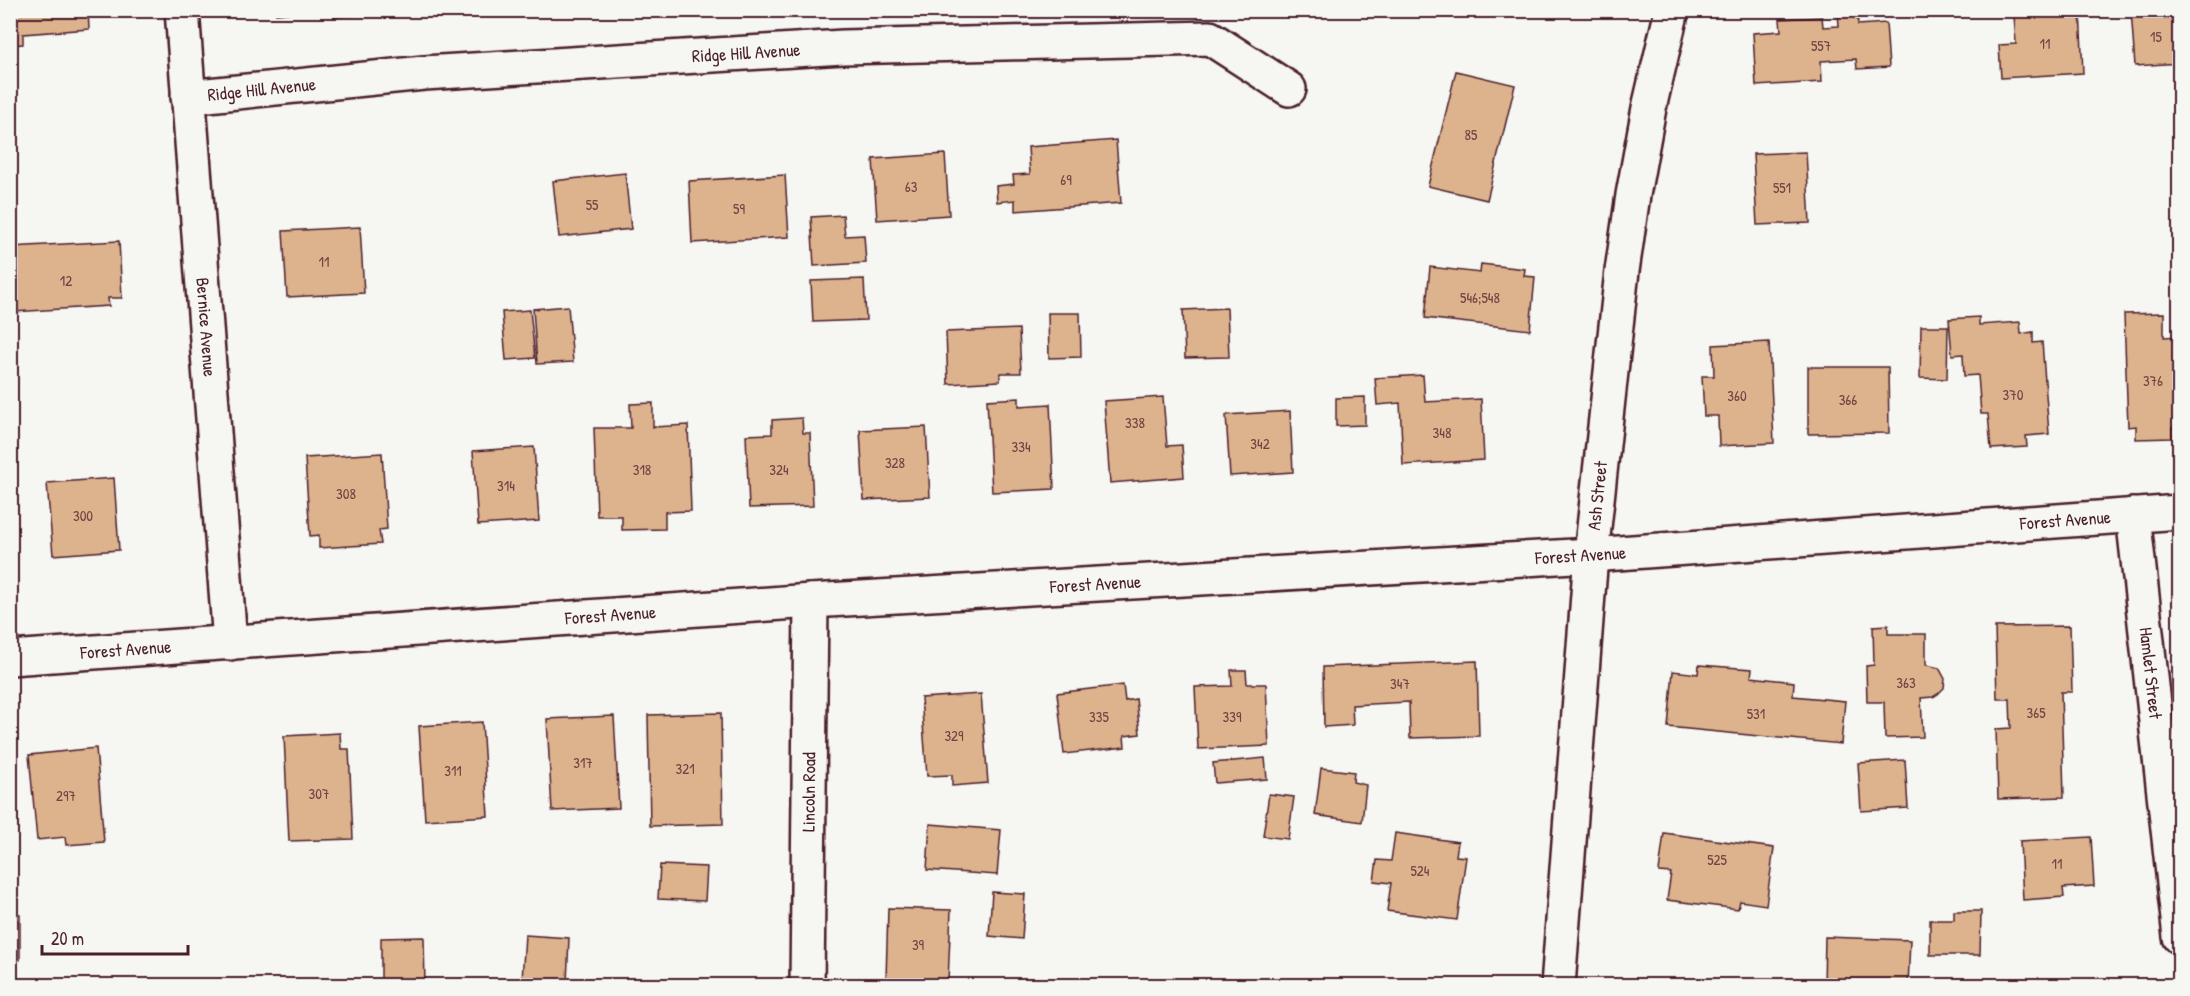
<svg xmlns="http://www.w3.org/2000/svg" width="2190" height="996" viewBox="0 0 2190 996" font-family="'Patrick Hand',sans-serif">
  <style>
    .building { fill: #ddb38d; stroke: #4a1f2b; stroke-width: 1.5 }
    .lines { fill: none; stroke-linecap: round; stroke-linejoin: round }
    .street-casing { stroke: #4a1f2b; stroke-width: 38 }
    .secondary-casing { stroke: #4a1f2b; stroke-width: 38 }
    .street { stroke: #f6f6f2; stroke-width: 33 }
    .secondary { stroke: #f6f6f2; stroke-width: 33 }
    .labels { text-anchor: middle; stroke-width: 5; stroke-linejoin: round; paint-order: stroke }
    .number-label { font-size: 15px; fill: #6f4444 }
    .street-label { font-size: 18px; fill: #4a1f2b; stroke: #f6f6f2 }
  </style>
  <rect width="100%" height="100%" fill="#f6f6f2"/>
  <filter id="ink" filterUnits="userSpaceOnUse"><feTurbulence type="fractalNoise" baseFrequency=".0167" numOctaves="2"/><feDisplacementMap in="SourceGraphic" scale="12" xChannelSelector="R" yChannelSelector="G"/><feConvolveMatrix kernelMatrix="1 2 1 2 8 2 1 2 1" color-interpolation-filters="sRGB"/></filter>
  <g filter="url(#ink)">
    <g class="building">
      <polygon points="10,10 88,10 89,29 23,34 23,44 10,45"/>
      <polygon points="275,10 323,10 276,14"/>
      <polygon points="333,10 362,10 363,15 334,17"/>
      <polygon points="2080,10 2083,73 2001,78 1999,45 2016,44 2014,15"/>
      <polygon points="2131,10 2180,10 2180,63 2135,66"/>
      <polygon points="1857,11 1858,25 1886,23 1889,67 1857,69 1856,59 1821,61 1822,82 1756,86 1753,33 1781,31 1780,19 1822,17 1823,27 1839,26 1838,13"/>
      <polygon points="1456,71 1515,85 1487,200 1428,186"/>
      <polygon points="1116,140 1121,203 1015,211 1015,200 997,202 996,186 1014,184 1013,175 1030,174 1028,147"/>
      <polygon points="1806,152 1810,223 1757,225 1753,154"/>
      <polygon points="945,154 949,215 877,220 873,159"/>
      <polygon points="625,173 631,229 559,237 553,181"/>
      <polygon points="785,175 789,237 692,243 689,181"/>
      <polygon points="843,215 845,236 864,235 866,263 814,266 811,217"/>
      <polygon points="360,227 364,293 287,297 283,231"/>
      <polygon points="119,241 122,298 108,298 109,306 13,312 10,247"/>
      <polygon points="1481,264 1525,269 1524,276 1535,277 1530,330 1425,318 1430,267 1480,273"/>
      <polygon points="864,279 866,320 813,322 811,281"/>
      <polygon points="568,306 573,362 537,364 533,309"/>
      <polygon points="1227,308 1229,357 1185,358 1183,310"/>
      <polygon points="530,310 535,358 506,360 502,312"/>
      <polygon points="1048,313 1080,313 1081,357 1049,358"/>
      <polygon points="2164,313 2164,337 2180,336 2180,428 2172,428 2172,438 2136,439 2136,426 2128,427 2124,314"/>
      <polygon points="1979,317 1979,325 2020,322 2021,334 2033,332 2033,343 2042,342 2049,434 2026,436 2027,447 1991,449 1988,414 1981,414 1978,375 1964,376 1963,354 1952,355 1949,319"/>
      <polygon points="1921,326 1948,326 1947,379 1920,378"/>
      <polygon points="1019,329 1021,373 1000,373 1000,381 948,384 946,332"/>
      <polygon points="1769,342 1774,443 1719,446 1718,416 1704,416 1702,376 1714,376 1713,345"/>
      <polygon points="1808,367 1888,367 1889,433 1808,434"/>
      <polygon points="1423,375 1425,402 1481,399 1484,460 1403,465 1400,403 1377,405 1375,378"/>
      <polygon points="1163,397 1167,446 1182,445 1184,477 1110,483 1104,401"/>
      <polygon points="1365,397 1365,425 1336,426 1336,398"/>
      <polygon points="1019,398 1019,406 1050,404 1054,489 992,492 987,400"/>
      <polygon points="653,403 653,427 688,425 691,511 665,512 665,529 622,530 622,516 597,516 594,428 631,428 630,404"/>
      <polygon points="1290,411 1293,472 1230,476 1226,415"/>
      <polygon points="802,418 803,433 810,433 813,506 749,508 746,435 772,434 772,420"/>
      <polygon points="926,427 930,497 864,500 860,430"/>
      <polygon points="534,447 539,521 478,525 473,451"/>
      <polygon points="382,453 387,529 379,530 381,544 319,548 319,535 310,536 305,458"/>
      <polygon points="114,478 119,550 53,555 47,483"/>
      <polygon points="10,513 16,573 10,573"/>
      <polygon points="1888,625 1888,634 1926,634 1926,665 1939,668 1945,679 1944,688 1938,694 1933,697 1921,698 1923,737 1885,738 1884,702 1867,702 1866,666 1874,665 1873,626"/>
      <polygon points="2070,626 2072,692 2061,692 2064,797 1998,799 1996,729 2011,728 2010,699 1997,699 1995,627"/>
      <polygon points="1477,661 1479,736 1410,738 1409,702 1352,705 1353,725 1324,727 1323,667"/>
      <polygon points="1699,665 1752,669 1751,677 1794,682 1793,696 1845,701 1841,744 1668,727 1673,671 1698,674"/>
      <polygon points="1231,670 1246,670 1247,684 1266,684 1269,746 1198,749 1195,687 1232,686"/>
      <polygon points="1123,685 1125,701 1136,699 1140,734 1124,736 1125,747 1064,754 1057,693"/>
      <polygon points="981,694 988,783 952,786 952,775 927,776 921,698"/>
      <polygon points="721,713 723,824 650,826 648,715"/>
      <polygon points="614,716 619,808 552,811 547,719"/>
      <polygon points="482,722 488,816 425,820 419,726"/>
      <polygon points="340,733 341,749 349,749 353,839 289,841 284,736"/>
      <polygon points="96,748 104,842 66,845 65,837 37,840 29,755"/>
      <polygon points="1265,758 1267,779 1215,783 1213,763"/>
      <polygon points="1905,760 1908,808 1861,811 1858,763"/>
      <polygon points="1321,768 1354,772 1353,782 1366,785 1362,822 1315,815"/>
      <polygon points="1269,794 1294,797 1288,839 1263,836"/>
      <polygon points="930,824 1001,830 997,875 927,870"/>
      <polygon points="1395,833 1458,842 1456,856 1466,857 1457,920 1387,911 1391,883 1374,881 1377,860 1391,861"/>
      <polygon points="1664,833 1774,848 1766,905 1740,901 1738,909 1667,900 1671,873 1659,872"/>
      <polygon points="2091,837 2094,886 2063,888 2064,897 2023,900 2020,841"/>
      <polygon points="660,865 707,867 705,901 658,899"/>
      <polygon points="992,892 1025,894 1022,939 989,936"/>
      <polygon points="888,908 951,910 948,982 886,980"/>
      <polygon points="1954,911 1981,911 1980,955 1930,955 1930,920 1954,920"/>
      <rect x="10" y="914" width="10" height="46"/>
      <polygon points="525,935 569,938 567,983 522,980"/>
      <polygon points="424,937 425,986 381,986 381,938"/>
      <polygon points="1825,937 1910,940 1908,986 1824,986"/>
    </g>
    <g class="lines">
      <g class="street-casing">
        <g id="street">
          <path id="s1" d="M182,10L230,643"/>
          <path id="s2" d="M188,97L424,73L843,47L1210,38L1289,89"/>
          <path id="s3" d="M2133,515L2180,937"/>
          <path id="s4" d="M807,986L811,601"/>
        </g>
      </g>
      <g class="secondary-casing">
        <g id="secondary">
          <path id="s5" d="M10,658L811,601L1591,555L2180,512"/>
          <path id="s6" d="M1558,986L1591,555L1622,271L1633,195L1649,108L1672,10"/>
        </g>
      </g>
      <use href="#street" class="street"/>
      <use href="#secondary" class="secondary"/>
    </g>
  </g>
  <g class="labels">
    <g class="number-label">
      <text x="2156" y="42">15</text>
      <text x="2045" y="49">11</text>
      <text x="1821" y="51">557</text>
      <text x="1471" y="140">85</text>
      <text x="1066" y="185">69</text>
      <text x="911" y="192">63</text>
      <text x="1782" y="193">551</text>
      <text x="592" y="210">55</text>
      <text x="739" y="214">59</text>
      <text x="324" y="267">11</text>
      <text x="66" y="286">12</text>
      <text x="1480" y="303">546;548</text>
      <text x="2153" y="386">376</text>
      <text x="2013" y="400">370</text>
      <text x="1737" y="401">360</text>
      <text x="1848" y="405">366</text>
      <text x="1135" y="428">338</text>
      <text x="1442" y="438">348</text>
      <text x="1260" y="449">342</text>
      <text x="1021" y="452">334</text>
      <text x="895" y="468">328</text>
      <text x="642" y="475">318</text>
      <text x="779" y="475">324</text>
      <text x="506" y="491">314</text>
      <text x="346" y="499">308</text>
      <text x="83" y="521">300</text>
      <text x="1906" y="688">363</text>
      <text x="1400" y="689">347</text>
      <text x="2036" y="718">365</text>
      <text x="1756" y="719">531</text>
      <text x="1099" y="722">335</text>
      <text x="1232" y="722">339</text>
      <text x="954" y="741">329</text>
      <text x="583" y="768">317</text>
      <text x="685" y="774">321</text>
      <text x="453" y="776">311</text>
      <text x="319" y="799">307</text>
      <text x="66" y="801">297</text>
      <text x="1717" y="865">525</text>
      <text x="2057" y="869">11</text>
      <text x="1420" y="876">524</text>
      <text x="918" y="950">39</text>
    </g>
    <g class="street-label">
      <text dy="6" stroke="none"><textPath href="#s2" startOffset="560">Ridge Hill Avenue</textPath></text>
      <text dy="6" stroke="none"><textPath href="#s2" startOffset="74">Ridge Hill Avenue</textPath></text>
      <text dy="6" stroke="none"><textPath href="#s1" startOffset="318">Bernice Avenue</textPath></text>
      <text dy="6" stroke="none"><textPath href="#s6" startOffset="492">Ash Street</textPath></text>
      <text dy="6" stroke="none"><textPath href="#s5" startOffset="2060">Forest Avenue</textPath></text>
      <text dy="6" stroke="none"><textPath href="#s5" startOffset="1574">Forest Avenue</textPath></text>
      <text dy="6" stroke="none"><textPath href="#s5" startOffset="1088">Forest Avenue</textPath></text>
      <text dy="6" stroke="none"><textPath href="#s5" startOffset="602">Forest Avenue</textPath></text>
      <text dy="6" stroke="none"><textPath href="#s5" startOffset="116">Forest Avenue</textPath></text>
      <text dy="6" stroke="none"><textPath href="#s3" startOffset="159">Hamlet Street</textPath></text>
      <text dy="6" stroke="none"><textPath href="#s4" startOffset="194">Lincoln Road</textPath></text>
    </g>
  </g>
  <rect width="2190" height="996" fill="none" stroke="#f6f6f2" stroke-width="36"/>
  <rect x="18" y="18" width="2154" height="960" fill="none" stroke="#4a1f2b" stroke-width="2" filter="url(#ink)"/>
  <path d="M42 945v9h146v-9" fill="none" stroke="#4a1f2b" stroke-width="3"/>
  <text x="51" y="945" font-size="18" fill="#4a1f2b" stroke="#f6f6f2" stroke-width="4.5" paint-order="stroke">20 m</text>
</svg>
